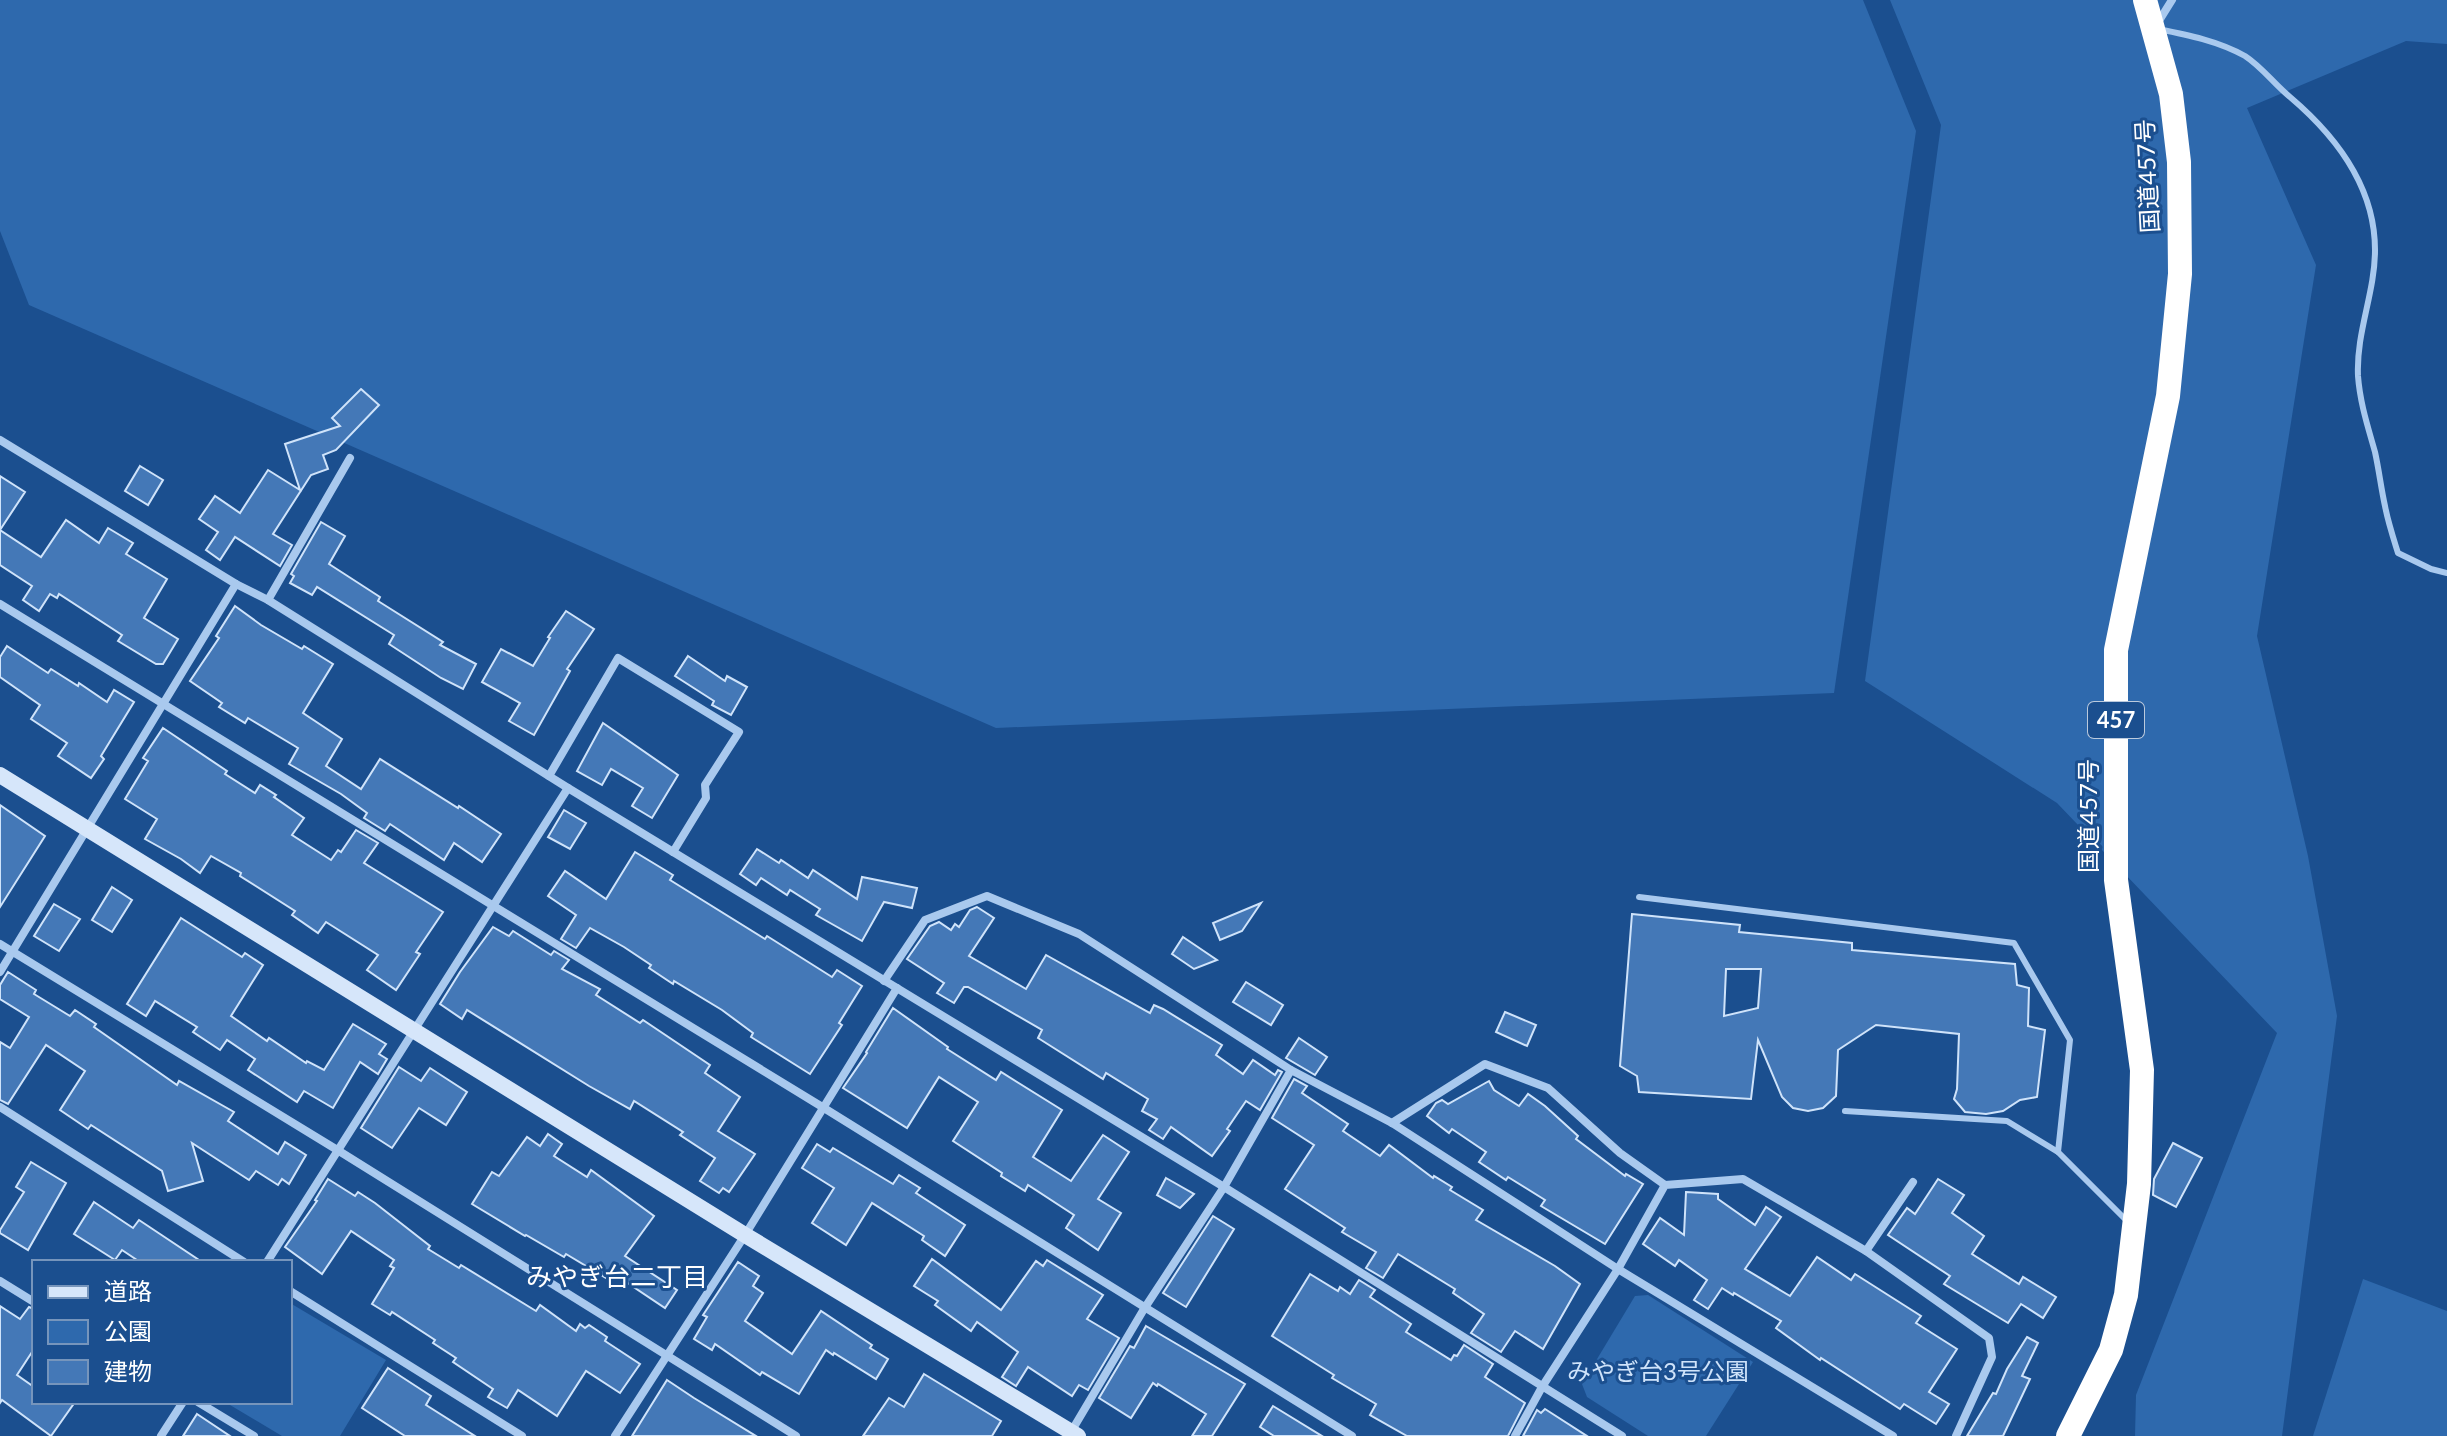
<svg xmlns="http://www.w3.org/2000/svg" width="2447" height="1436" viewBox="0 0 2447 1436" font-family="Lato,'Noto Sans JP',sans-serif">
  <style>
    .green { fill: #2e69ad }
    .building { fill: #4478b7; stroke: #cfe3fa; stroke-width: 2; fill-rule: evenodd }
    .lines { fill: none; stroke-linecap: round; stroke-linejoin: round }
    .lane { stroke: #a9c9ee; stroke-width: 6 }
    .street { stroke: #a9c9ee; stroke-width: 8 }
    .secondary { stroke: #d6e6fa; stroke-width: 16 }
    .highway { stroke: #fff; stroke-width: 24 }
    .labels { text-anchor: middle; stroke-width: 6; stroke-linejoin: round; paint-order: stroke }
    .shield { fill: #1b4f8f; stroke: #bbcadd; stroke-width: 2 }
    .shield-label { font-size: 22px; font-weight: bold; fill: #fff }
    .street-label { font-size: 24px; fill: #fff; stroke: #1b4f8f }
    .park-label { font-size: 24px; fill: #cfe3fa; stroke: #1b4f8f }
    .neighbourhood-label { font-size: 26px; fill: #fff; stroke: #1b4f8f }
  </style>
  <rect width="100%" height="100%" fill="#1b4f8f"/>
  <g class="green">
    <polygon points="0,0 1863,0 1916,131 1834,693 996,728 29,305 0,231"/>
    <polygon points="1890,0 2447,0 2447,44 2406,41 2247,108 2316,265 2257,636 2308,856 2337,1016 2282,1436 2135,1436 2136,1395 2277,1033 2057,803 1865,681 1941,125"/>
    <polygon points="2363,1279 2447,1311 2447,1436 2313,1436"/>
    <polygon points="1648,1295 1753,1362 1706,1436 1648,1436 1587,1397 1582,1384 1635,1296"/>
    <polygon points="290,1303 386,1360 340,1436 282,1436 225,1402 290,1402"/>
  </g>
  <g class="building">
    <polygon points="361,389 379,405 336,450 323,455 328,469 311,475 273,534 292,545 280,566 235,537 220,560 206,550 218,532 199,519 215,496 240,513 268,470 300,490 285,444 340,426 332,418"/>
    <polygon points="140,466 163,480 148,505 125,491"/>
    <polygon points="0,476 25,492 0,530 41,557 66,520 99,543 108,528 133,543 126,554 167,579 144,618 178,639 163,664 156,664 118,641 122,635 59,594 57,598 50,594 39,611 23,600 32,586 0,565"/>
    <polygon points="321,522 345,536 329,564 380,597 378,601 443,642 440,645 476,664 463,689 441,678 389,644 394,635 317,587 312,595 290,583 294,576 291,574"/>
    <polygon points="235,606 261,625 302,649 304,646 333,664 303,713 342,739 326,766 361,789 380,759 458,808 459,806 501,834 482,862 454,843 444,860 390,824 385,831 364,818 367,813 341,794 289,764 298,748 248,718 245,723 219,707 222,703 190,681 219,638 216,636"/>
    <polygon points="566,611 594,629 567,669 570,671 534,735 509,721 520,703 482,682 501,649 533,666 550,638 548,637"/>
    <polygon points="7,646 48,673 51,669 78,686 79,683 107,702 114,690 134,702 101,756 104,759 91,778 58,756 67,743 31,719 40,705 0,677 0,657"/>
    <polygon points="688,656 725,681 727,676 747,687 731,715 712,705 714,701 675,676"/>
    <polygon points="603,723 678,775 652,818 632,806 643,788 611,769 602,785 577,771"/>
    <polygon points="163,728 227,771 225,774 255,793 260,785 276,795 274,797 304,818 292,835 331,860 338,850 341,852 356,830 378,843 364,863 443,912 416,952 420,954 396,990 367,970 378,955 326,922 318,933 292,915 295,911 240,876 241,873 211,856 200,873 181,859 145,839 157,819 125,799 148,761 143,758"/>
    <polygon points="0,805 45,836 0,907"/>
    <polygon points="564,810 586,823 570,849 548,837"/>
    <polygon points="757,849 779,863 781,860 808,878 813,870 857,899 862,877 917,888 912,908 884,902 862,941 816,915 820,909 790,890 787,895 761,878 756,885 740,874"/>
    <polygon points="635,852 673,875 670,880 765,939 767,936 832,977 837,970 862,986 839,1023 842,1025 810,1074 751,1037 753,1033 722,1010 674,981 673,984 649,968 651,965 624,947 590,928 576,948 561,939 576,915 548,896 565,871 606,899"/>
    <polygon points="112,887 132,900 112,932 92,920"/>
    <polygon points="1261,903 1242,931 1220,940 1213,923"/>
    <polygon points="54,904 80,919 59,951 34,936"/>
    <polygon points="977,907 994,918 969,956 1026,989 1046,955 1150,1013 1154,1005 1163,1009 1222,1045 1216,1055 1243,1074 1253,1060 1275,1075 1278,1070 1282,1072 1260,1110 1246,1101 1227,1129 1230,1131 1212,1156 1171,1127 1163,1139 1149,1130 1157,1119 1142,1111 1148,1099 1106,1073 1103,1079 1038,1038 1042,1030 968,987 964,987 954,1003 937,993 944,983 907,959 930,926 939,922 951,930 955,924 959,927 970,910"/>
    <path d="M1632,914L1740,925L1739,932L1852,943V950L2015,964L2017,985L2029,988L2028,1026L2045,1030L2037,1097L2020,1100L2003,1111L1986,1114L1965,1112L1954,1099L1957,1089L1959,1034L1876,1025L1838,1050L1836,1096L1823,1108L1808,1111L1793,1108L1782,1097L1758,1040L1751,1099L1639,1092L1637,1076L1620,1066ZM1726,969H1761L1758,1008L1724,1016Z"/>
    <polygon points="181,918 242,957 245,953 263,965 231,1016 267,1041 269,1038 306,1063 307,1061 324,1070 353,1024 386,1044 379,1054 387,1059 378,1074 360,1062 333,1108 304,1091 297,1102 248,1070 255,1059 227,1040 220,1050 193,1032 197,1027 155,1001 146,1016 127,1004"/>
    <polygon points="493,927 509,936 513,931 551,955 554,951 569,960 562,969 600,989 596,995 640,1023 643,1020 710,1065 705,1073 740,1097 718,1131 755,1154 729,1192 723,1188 719,1193 700,1181 715,1158 680,1135 683,1132 634,1101 630,1109 589,1086 467,1010 462,1019 440,1004 460,972"/>
    <polygon points="1183,937 1217,960 1194,969 1172,954"/>
    <polygon points="8,972 36,990 34,994 70,1016 75,1010 96,1024 94,1027 177,1085 179,1081 234,1112 228,1121 278,1154 285,1142 306,1155 289,1184 282,1179 278,1185 256,1171 249,1180 192,1143 203,1181 168,1191 162,1171 91,1125 88,1129 60,1110 85,1071 46,1045 8,1104 0,1100 0,1042 10,1048 29,1017 0,999 0,985"/>
    <polygon points="1246,982 1283,1005 1271,1025 1233,1002"/>
    <polygon points="893,1008 948,1047 947,1049 996,1080 1001,1072 1062,1110 1033,1157 1071,1181 1103,1135 1129,1152 1098,1199 1121,1213 1098,1250 1066,1228 1074,1215 1028,1185 1025,1191 1001,1176 1002,1173 953,1141 978,1102 939,1077 907,1128 843,1088 867,1053 866,1052"/>
    <polygon points="1505,1012 1536,1025 1527,1046 1496,1032"/>
    <polygon points="1299,1038 1327,1057 1315,1075 1286,1058"/>
    <polygon points="399,1067 421,1081 430,1068 467,1092 446,1125 419,1108 392,1148 361,1128"/>
    <polygon points="1294,1079 1307,1086 1302,1093 1348,1124 1343,1131 1380,1156 1389,1145 1433,1178 1434,1176 1452,1187 1450,1190 1483,1210 1476,1220 1555,1266 1580,1284 1543,1349 1515,1331 1501,1352 1471,1333 1484,1314 1453,1293 1455,1289 1398,1254 1383,1278 1366,1268 1376,1252 1342,1232 1345,1228 1285,1189 1314,1145 1272,1118"/>
    <polygon points="1489,1081 1494,1090 1519,1106 1528,1094 1545,1106 1578,1136 1576,1139 1625,1176 1626,1174 1643,1184 1605,1244 1541,1206 1545,1200 1508,1177 1506,1180 1479,1162 1486,1152 1452,1129 1449,1133 1427,1116 1436,1103 1442,1100 1448,1104"/>
    <polygon points="548,1134 562,1144 554,1156 587,1177 591,1170 654,1216 625,1256 677,1290 665,1308 614,1274 611,1281 566,1254 564,1257 526,1235 525,1236 472,1204 492,1172 499,1176 527,1137 540,1146"/>
    <polygon points="2173,1143 2202,1158 2176,1207 2153,1195 2154,1179"/>
    <polygon points="817,1144 830,1152 833,1148 893,1184 899,1175 920,1188 916,1193 965,1225 945,1256 922,1240 924,1236 872,1203 846,1245 812,1223 834,1188 802,1168"/>
    <polygon points="31,1162 66,1183 28,1250 0,1233 0,1230 24,1192 16,1187"/>
    <polygon points="1166,1178 1194,1194 1180,1208 1157,1195"/>
    <polygon points="328,1179 355,1196 358,1192 375,1203 430,1246 428,1249 459,1268 461,1265 536,1311 540,1305 576,1331 580,1324 585,1328 589,1325 607,1337 605,1341 640,1364 620,1393 586,1371 557,1416 518,1390 507,1408 488,1397 493,1389 453,1362 456,1358 433,1343 435,1340 392,1312 390,1315 372,1304 394,1268 390,1266 394,1260 351,1231 322,1274 285,1247 317,1201 315,1200"/>
    <polygon points="1938,1179 1964,1195 1952,1213 1984,1236 1972,1254 2019,1284 2023,1277 2056,1297 2043,1318 2021,1304 2008,1323 1944,1284 1950,1276 1888,1235 1907,1208 1915,1214"/>
    <polygon points="1686,1192 1718,1194 1718,1199 1755,1225 1766,1207 1781,1217 1745,1269 1790,1296 1817,1257 1851,1280 1855,1274 1921,1316 1916,1323 1957,1349 1929,1392 1949,1404 1936,1424 1904,1404 1900,1409 1821,1358 1820,1360 1776,1328 1781,1321 1734,1293 1733,1295 1722,1288 1708,1309 1694,1300 1707,1280 1679,1260 1675,1266 1643,1244 1660,1218 1684,1235"/>
    <polygon points="94,1202 133,1228 139,1220 202,1262 140,1262 122,1250 115,1260 74,1234"/>
    <polygon points="1213,1216 1234,1229 1186,1307 1163,1293"/>
    <polygon points="932,1259 1001,1310 1036,1261 1043,1266 1047,1260 1103,1295 1087,1319 1119,1338 1088,1390 1079,1385 1072,1396 1028,1367 1016,1386 1002,1377 1018,1352 977,1322 971,1331 935,1305 938,1301 914,1286"/>
    <polygon points="738,1262 759,1276 753,1286 763,1293 745,1321 792,1354 821,1311 872,1345 870,1348 888,1359 876,1379 834,1353 833,1355 826,1350 799,1394 762,1372 760,1375 715,1344 712,1350 694,1339 707,1317 703,1315"/>
    <polygon points="1310,1274 1338,1291 1340,1287 1350,1294 1359,1280 1375,1290 1370,1297 1411,1324 1406,1332 1451,1360 1454,1355 1457,1356 1464,1345 1493,1364 1485,1377 1525,1403 1508,1436 1407,1436 1370,1415 1376,1404 1332,1378 1334,1375 1272,1336"/>
    <polygon points="0,1306 20,1319 29,1307 34,1309 34,1349 17,1375 34,1387 34,1402 75,1402 51,1436 2,1400 0,1403"/>
    <polygon points="1146,1326 1245,1384 1212,1436 1192,1436 1206,1414 1158,1384 1157,1386 1153,1383 1131,1418 1099,1398 1130,1346 1134,1348"/>
    <polygon points="2027,1337 2038,1343 2022,1376 2030,1379 2003,1436 1967,1436 1993,1393 1996,1394 2007,1369"/>
    <polygon points="388,1368 431,1396 426,1405 475,1436 405,1436 362,1408"/>
    <polygon points="924,1374 1001,1421 992,1436 863,1436 889,1398 904,1407"/>
    <polygon points="667,1380 694,1398 756,1436 632,1436"/>
    <polygon points="1273,1406 1322,1436 1274,1436 1260,1427"/>
    <polygon points="1545,1409 1587,1436 1523,1436 1537,1410 1541,1413"/>
    <polygon points="197,1414 230,1436 183,1436"/>
  </g>
  <g class="lines">
    <g class="lane">
      <path d="M2158,29C2188,35 2218,41 2245,56C2262,67 2274,84 2290,97C2336,136 2375,186 2375,250C2375,293 2356,332 2358,376C2360,403 2368,427 2375,452C2379,470 2381,488 2385,506C2388,522 2393,537 2398,553L2431,569L2447,573"/>
      <polyline points="1639,897 2014,943 2070,1040 2058,1152 2129,1223"/>
      <polyline points="1845,1111 2007,1121 2058,1152"/>
    </g>
    <g class="street">
      <polyline points="2157,24 2172,0"/>
      <polyline points="0,440 236,584 268,600 568,788 1224,1187 1622,1436"/>
      <polyline points="268,600 350,458"/>
      <polyline points="0,604 824,1108 1352,1436"/>
      <polyline points="549,776 618,658 739,732 705,785 706,798 673,852"/>
      <polyline points="0,944 339,1151 796,1436"/>
      <polyline points="0,972 236,584"/>
      <polyline points="884,981 925,920 987,896 1079,934 1291,1070"/>
      <polyline points="0,1107 244,1262"/>
      <polyline points="1392,1123 1485,1064 1548,1088 1620,1153 1665,1185"/>
      <polyline points="1866,1251 1913,1182"/>
      <polyline points="267,1262 568,788"/>
      <polyline points="0,1281 34,1302"/>
      <polyline points="290,1291 522,1436"/>
      <polyline points="198,1402 254,1436"/>
      <polyline points="1071,1432 1144,1309 1224,1187 1291,1070 1392,1123 1618,1269 1665,1185 1743,1179 1866,1251 1989,1338 1992,1357 1956,1436"/>
      <polyline points="161,1436 183,1402"/>
      <polyline points="615,1436 745,1235 897,988"/>
      <polyline points="1515,1436 1542,1387 1618,1269 1893,1436"/>
    </g>
    <polyline class="secondary" points="0,775 745,1235 1078,1436"/>
    <polyline class="highway" points="2068,1436 2111,1350 2126,1295 2139,1184 2142,1070 2116,880 2116,650 2168,396 2180,274 2179,162 2171,94 2145,0"/>
  </g>
  <g class="labels">
    <rect class="shield" x="2088" y="702" width="56" height="36" rx="6"/>
    <g class="shield-label">
      <text x="2116" y="728">457</text>
    </g>
    <g class="street-label">
      <text transform="translate(2148 176) rotate(-93)" y="8">国道457号</text>
      <text transform="translate(2089 816) rotate(-90)" y="8">国道457号</text>
    </g>
    <g class="park-label">
      <text x="1658" y="1380">みやぎ台3号公園</text>
    </g>
    <g class="neighbourhood-label">
      <text x="617" y="1286">みやぎ台二丁目</text>
    </g>
  </g>
  <rect x="32" y="1260" width="260" height="144" fill="#1b4f8f" stroke="#7695bc" stroke-width="2"/>
  <rect x="48" y="1286" width="40" height="12" fill="#d6e6fa" stroke="#7695bc" stroke-width="2"/>
  <text x="104" y="1300" font-size="24" fill="#ffffff">道路</text>
  <rect x="48" y="1320" width="40" height="24" fill="#2e69ad" stroke="#7695bc" stroke-width="2"/>
  <text x="104" y="1340" font-size="24" fill="#ffffff">公園</text>
  <rect x="48" y="1360" width="40" height="24" fill="#4478b7" stroke="#7695bc" stroke-width="2"/>
  <text x="104" y="1380" font-size="24" fill="#ffffff">建物</text>
</svg>
